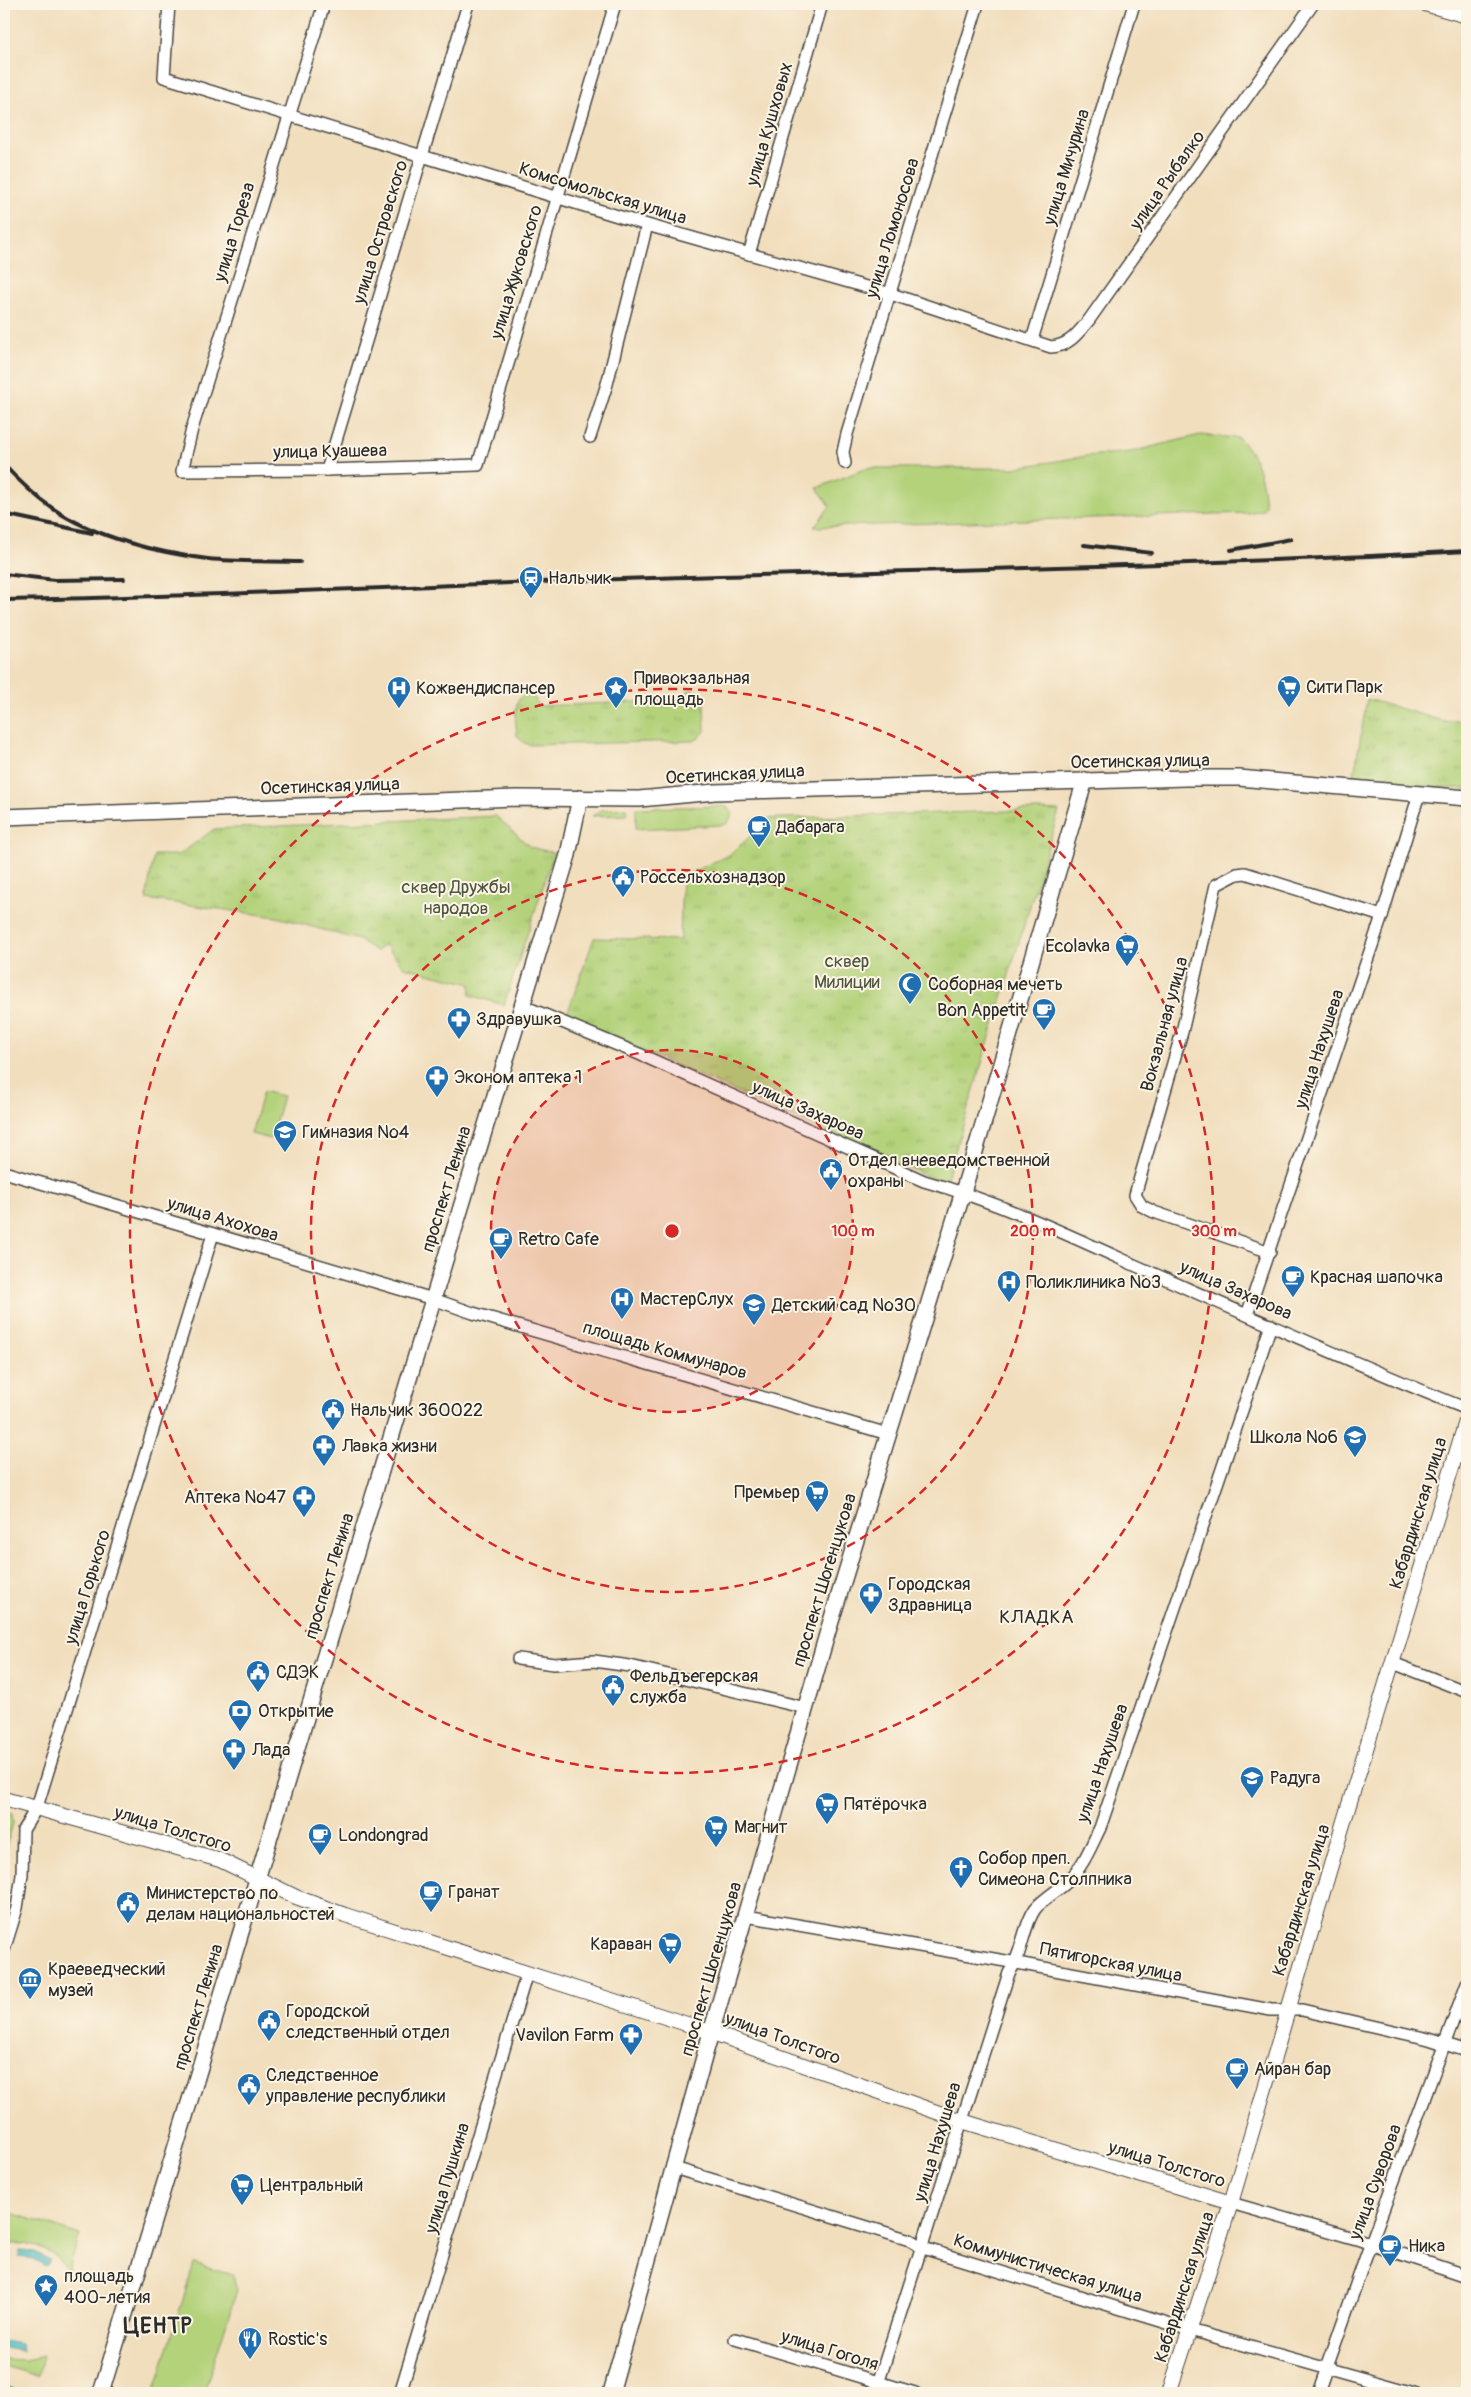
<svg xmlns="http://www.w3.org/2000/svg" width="1471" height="2397" viewBox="0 0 1471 2397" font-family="Pangolin,sans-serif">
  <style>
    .green { fill: #b3d27a; stroke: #6f7e52 }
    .park { fill: url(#park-tufts); stroke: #6f7e52 }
    .water { fill: #4cbbc2; stroke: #3c7376 }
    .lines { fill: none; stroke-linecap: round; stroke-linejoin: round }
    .minor-casing { stroke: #494641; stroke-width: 14 }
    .tertiary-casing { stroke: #494641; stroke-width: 16 }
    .secondary-casing { stroke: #494641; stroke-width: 18 }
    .minor { stroke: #fff; stroke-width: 11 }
    .tertiary { stroke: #fff; stroke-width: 14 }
    .secondary { stroke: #fff; stroke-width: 15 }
    .rail { stroke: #2b2b2b; stroke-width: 4 }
    .ring { fill: none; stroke: #d62828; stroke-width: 2.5; stroke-dasharray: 9 6 }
    .labels { text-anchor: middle; stroke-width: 4; stroke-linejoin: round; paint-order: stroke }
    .street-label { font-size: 18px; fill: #2b2b2b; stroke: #fcf5e5 }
    .poi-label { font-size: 18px; fill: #2b2b2b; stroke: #fcf5e5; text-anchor: start }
    .park-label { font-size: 18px; fill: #4d553f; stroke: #fcf5e5 }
    .neighbourhood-label { font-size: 19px; letter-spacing: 1px; fill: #2b2b2b; stroke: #fcf5e5 }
    .district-label { font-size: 22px; font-weight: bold; letter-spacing: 1px; fill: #2b2b2b; stroke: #fcf5e5 }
    .centre { fill: #d62828; stroke: #fcf5e5; stroke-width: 2.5 }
    .ring-label { font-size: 15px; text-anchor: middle; font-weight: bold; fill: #d62828; stroke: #fcf5e5; stroke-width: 4; stroke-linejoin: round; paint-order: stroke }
  </style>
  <defs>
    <pattern id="park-tufts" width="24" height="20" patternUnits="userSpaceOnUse" patternTransform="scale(1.25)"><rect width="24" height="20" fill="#b3d27a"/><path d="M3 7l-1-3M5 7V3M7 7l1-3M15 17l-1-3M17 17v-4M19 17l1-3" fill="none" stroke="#9ab46a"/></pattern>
  </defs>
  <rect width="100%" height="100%" fill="#fcf5e5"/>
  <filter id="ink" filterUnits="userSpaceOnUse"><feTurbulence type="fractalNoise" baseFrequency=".02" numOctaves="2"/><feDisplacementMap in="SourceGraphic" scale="10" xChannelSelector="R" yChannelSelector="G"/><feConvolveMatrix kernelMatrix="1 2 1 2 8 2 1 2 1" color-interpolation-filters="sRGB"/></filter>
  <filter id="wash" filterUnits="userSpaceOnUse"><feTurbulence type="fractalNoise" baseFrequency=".0096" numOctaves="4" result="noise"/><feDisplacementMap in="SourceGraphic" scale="20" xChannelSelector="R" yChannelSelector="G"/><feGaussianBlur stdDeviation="1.12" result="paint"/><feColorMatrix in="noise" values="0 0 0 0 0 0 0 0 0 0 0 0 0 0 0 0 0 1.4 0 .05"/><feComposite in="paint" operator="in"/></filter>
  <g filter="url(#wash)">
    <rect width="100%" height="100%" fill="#f1debd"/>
    <g class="green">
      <path d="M1200,435L1239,438C1258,457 1263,480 1265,506L1262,510L1248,513L814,527L830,506L817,488L867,468H1013L1087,456L1131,452Z"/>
      <polygon points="724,806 729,808 732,815 728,823 723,825 636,829 636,808"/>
      <polygon points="626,808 627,815 592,816 602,810"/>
      <polygon points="263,1091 283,1096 271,1139 251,1134"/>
      <path d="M5,2211L80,2235L68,2271C55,2250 28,2240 4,2245Z"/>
      <polygon points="194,2264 233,2275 237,2290 204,2393 154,2393"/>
      <polygon points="43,2356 38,2376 4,2366 4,2359 25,2360"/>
    </g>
    <g class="park">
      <path d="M691,690L701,693L704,704L705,731L698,739L692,741L530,745L524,743L517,736C516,723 510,689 533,696L539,706L681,700L687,692Z"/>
      <polygon points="1367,699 1444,721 1467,721 1467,789 1353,781"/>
      <polygon points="1038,810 1059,811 945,1184 566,1017 594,938 680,940 682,877 729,855 753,834 753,819"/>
      <polygon points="496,816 530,847 554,853 504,1005 470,995 471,984 404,967 385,945 376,951 359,940 277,917 146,899 154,855 179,855 214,829"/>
      <polygon points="4,1811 12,1814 13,1823 4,1854"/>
    </g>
    <g class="water">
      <polygon points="20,2251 35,2252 49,2260 46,2266 33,2259 19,2257"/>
      <polygon points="4,2341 21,2344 22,2351 4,2348"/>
    </g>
  </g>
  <g filter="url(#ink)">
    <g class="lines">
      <g class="minor-casing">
        <g id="minor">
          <path d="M169,4L164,77L647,225L891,294L1051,347C1069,346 1078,333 1089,320L1313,4"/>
          <polyline points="324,4 192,429 182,471 327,470 478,465 615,4"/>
          <polyline points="749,254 822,4"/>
          <polyline points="1032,340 1134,4"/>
          <polyline points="590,437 607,384 647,225"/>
          <polyline points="845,463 843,452 847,434 978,4"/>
          <polyline points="327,470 468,4"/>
          <path d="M521,1005L639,1054L924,1181C999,1202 1071,1236 1141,1268C1249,1316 1357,1365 1467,1409"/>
          <polyline points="4,1172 433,1299 473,1313 888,1434"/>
          <polyline points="1270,1252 1154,1212 1142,1206 1135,1195 1182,1032 1216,885 1237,874 1245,873 1382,916"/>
          <polyline points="1247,1315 1382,916 1419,794"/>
          <polyline points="518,1659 554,1664 594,1661 630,1666 806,1708"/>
          <polyline points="1393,1663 1467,1692"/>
          <polyline points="746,1916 1017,1963 1271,2010 1302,2010 1429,2039 1467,2051"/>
          <polyline points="4,1950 17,1908 22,1875 23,1830 37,1807 213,1234"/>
          <polyline points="674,2168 910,2240 923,2248 1190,2330 1414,2393"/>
          <polyline points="1231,2203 1360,2240 1467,2276"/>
          <polyline points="735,2339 915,2393"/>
          <polyline points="400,2393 527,1973"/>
          <path d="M875,2393L1009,1973C1023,1954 1022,1928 1035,1909C1044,1898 1058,1891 1068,1881C1083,1867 1091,1846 1100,1828L1271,1325"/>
          <polyline points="1318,2393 1366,2256 1467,1983"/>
        </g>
      </g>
      <g class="tertiary-casing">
        <g id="tertiary">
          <polyline points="1425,4 1467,16"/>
          <polyline points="4,1799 220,1860 296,1897 345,1915 690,2025 962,2121 1231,2203"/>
          <polyline points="4,2391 10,2393"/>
          <polyline points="1169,2393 1231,2203 1344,1821 1467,1418"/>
        </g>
      </g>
      <g class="secondary-casing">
        <g id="secondary">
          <polyline points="4,817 516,798 639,799 715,792 1186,778 1239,778 1467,798"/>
          <polyline points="101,2393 568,855 580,798"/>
          <polyline points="611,2393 706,2050 828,1631 963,1192 1085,780"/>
        </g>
      </g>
      <use href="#minor" class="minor"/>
      <use href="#tertiary" class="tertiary"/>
      <use href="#secondary" class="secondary"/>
      <g class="rail">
        <path d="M4,465C19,481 35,496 52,508C94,537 158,553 208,559C238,562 269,561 300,562"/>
        <polyline points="4,514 92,533"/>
        <polyline points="1084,545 1152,553"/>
        <polyline points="1231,550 1291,539"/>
        <polyline points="4,574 55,580 124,579"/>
        <path d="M4,600C220,596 435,585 651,578C923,570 1195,566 1467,551"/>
      </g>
    </g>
  </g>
  <circle cx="672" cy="1231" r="181" fill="#d62828" fill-opacity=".12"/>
  <g class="ring">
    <circle cx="672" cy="1231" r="181"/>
    <circle cx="672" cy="1231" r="361"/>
    <circle cx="672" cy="1231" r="542"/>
  </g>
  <defs>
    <g id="station-pin" transform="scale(1.25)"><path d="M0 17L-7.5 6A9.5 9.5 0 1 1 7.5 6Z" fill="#1f6fb2" stroke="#fcf5e5"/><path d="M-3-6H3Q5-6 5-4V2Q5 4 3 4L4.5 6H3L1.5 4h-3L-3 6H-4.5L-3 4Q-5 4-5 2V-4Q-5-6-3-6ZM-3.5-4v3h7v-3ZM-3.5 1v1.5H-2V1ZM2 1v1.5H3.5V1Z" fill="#fff"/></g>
    <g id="supermarket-pin" transform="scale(1.25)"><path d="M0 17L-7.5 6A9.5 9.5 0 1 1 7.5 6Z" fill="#1f6fb2" stroke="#fcf5e5"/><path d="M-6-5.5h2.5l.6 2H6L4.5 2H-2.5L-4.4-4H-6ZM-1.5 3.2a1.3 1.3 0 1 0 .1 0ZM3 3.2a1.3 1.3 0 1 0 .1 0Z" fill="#fff"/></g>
    <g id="hospital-pin" transform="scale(1.25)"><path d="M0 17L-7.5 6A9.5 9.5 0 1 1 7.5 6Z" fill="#1f6fb2" stroke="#fcf5e5"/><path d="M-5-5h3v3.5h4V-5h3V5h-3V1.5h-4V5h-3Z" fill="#fff"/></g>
    <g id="sight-pin" transform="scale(1.25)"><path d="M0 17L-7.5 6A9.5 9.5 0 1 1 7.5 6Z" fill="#1f6fb2" stroke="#fcf5e5"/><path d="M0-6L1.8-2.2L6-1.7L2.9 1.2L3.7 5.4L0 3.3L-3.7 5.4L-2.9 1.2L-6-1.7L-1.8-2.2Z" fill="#fff"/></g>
    <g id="cafe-pin" transform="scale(1.25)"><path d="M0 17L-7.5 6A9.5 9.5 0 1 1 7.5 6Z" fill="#1f6fb2" stroke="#fcf5e5"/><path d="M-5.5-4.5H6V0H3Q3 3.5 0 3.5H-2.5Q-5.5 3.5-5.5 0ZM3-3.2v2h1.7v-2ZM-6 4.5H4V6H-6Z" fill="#fff"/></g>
    <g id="civic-pin" transform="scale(1.25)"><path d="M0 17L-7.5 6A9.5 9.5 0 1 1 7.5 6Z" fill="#1f6fb2" stroke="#fcf5e5"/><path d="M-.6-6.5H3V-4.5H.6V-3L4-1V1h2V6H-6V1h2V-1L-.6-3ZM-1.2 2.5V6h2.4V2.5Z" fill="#fff"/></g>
    <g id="mosque-pin" transform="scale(1.25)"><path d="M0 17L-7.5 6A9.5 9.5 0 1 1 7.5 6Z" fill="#1f6fb2" stroke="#fcf5e5"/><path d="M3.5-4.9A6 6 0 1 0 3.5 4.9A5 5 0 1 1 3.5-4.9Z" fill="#fff"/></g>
    <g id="pharmacy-pin" transform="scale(1.25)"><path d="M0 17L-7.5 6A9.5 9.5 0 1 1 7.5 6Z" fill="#1f6fb2" stroke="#fcf5e5"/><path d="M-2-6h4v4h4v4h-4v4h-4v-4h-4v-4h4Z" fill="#fff"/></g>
    <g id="school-pin" transform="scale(1.25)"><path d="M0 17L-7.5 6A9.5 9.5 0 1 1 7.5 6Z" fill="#1f6fb2" stroke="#fcf5e5"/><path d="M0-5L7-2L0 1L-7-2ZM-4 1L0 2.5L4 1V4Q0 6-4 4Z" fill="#fff"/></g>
    <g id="bank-pin" transform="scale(1.25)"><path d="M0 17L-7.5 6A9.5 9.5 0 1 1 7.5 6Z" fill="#1f6fb2" stroke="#fcf5e5"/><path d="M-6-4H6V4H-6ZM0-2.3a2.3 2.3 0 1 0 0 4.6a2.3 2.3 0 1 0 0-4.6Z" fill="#fff"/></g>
    <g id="church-pin" transform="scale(1.25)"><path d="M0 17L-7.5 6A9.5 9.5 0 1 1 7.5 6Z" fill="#1f6fb2" stroke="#fcf5e5"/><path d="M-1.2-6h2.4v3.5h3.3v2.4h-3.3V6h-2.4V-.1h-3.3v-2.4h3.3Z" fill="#fff"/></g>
    <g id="museum-pin" transform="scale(1.25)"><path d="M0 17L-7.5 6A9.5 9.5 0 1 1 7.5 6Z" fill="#1f6fb2" stroke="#fcf5e5"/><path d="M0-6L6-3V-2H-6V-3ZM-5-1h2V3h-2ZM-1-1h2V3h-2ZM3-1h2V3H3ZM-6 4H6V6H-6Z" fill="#fff"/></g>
    <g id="restaurant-pin" transform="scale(1.25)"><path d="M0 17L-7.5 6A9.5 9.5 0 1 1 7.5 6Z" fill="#1f6fb2" stroke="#fcf5e5"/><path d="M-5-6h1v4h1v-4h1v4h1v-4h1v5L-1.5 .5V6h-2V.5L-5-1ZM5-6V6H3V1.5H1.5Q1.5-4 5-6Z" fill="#fff"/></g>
  </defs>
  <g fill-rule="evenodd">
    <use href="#station-pin" x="531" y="578"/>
    <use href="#supermarket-pin" x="1289" y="687"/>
    <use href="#hospital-pin" x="399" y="688"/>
    <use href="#sight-pin" x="616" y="688"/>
    <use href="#cafe-pin" x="759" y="827"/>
    <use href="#civic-pin" x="623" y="877"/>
    <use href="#supermarket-pin" x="1127" y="946"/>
    <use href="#mosque-pin" x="910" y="984"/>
    <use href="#cafe-pin" x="1044" y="1010"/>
    <use href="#pharmacy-pin" x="459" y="1019"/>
    <use href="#pharmacy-pin" x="437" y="1077"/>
    <use href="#school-pin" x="285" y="1132"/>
    <use href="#civic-pin" x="831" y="1170"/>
    <use href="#cafe-pin" x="501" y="1239"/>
    <use href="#cafe-pin" x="1293" y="1277"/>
    <use href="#hospital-pin" x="1009" y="1282"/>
    <use href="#hospital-pin" x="622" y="1299"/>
    <use href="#school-pin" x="754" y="1305"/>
    <use href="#civic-pin" x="333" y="1410"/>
    <use href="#school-pin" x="1355" y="1437"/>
    <use href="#pharmacy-pin" x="324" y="1446"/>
    <use href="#supermarket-pin" x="817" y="1492"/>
    <use href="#pharmacy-pin" x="304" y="1497"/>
    <use href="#pharmacy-pin" x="871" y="1594"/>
    <use href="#civic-pin" x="258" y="1672"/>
    <use href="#civic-pin" x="613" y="1686"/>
    <use href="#bank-pin" x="240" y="1711"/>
    <use href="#pharmacy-pin" x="234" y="1750"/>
    <use href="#school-pin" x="1252" y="1778"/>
    <use href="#supermarket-pin" x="827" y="1804"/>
    <use href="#supermarket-pin" x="716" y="1827"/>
    <use href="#cafe-pin" x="320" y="1835"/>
    <use href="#church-pin" x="961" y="1868"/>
    <use href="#cafe-pin" x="431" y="1892"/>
    <use href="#civic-pin" x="128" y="1903"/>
    <use href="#supermarket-pin" x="670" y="1944"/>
    <use href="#museum-pin" x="30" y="1979"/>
    <use href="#civic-pin" x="269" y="2021"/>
    <use href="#pharmacy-pin" x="631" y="2035"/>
    <use href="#cafe-pin" x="1237" y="2069"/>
    <use href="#civic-pin" x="249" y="2085"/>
    <use href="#supermarket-pin" x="242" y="2185"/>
    <use href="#cafe-pin" x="1390" y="2246"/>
    <use href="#sight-pin" x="46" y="2286"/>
    <use href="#restaurant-pin" x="250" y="2339"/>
  </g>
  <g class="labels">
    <g class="street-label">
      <text transform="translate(769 124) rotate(-74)" y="6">улица Кушховых</text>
      <text transform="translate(1066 167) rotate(-73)" y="6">улица Мичурина</text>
      <text transform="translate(1167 180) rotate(-55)" y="6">улица Рыбалко</text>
      <text transform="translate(603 193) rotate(17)" y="6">Комсомольская улица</text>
      <text transform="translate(892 228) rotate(-73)" y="6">улица Ломоносова</text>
      <text transform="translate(234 232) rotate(-73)" y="6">улица Тореза</text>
      <text transform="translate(380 232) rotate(-73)" y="6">улица Островского</text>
      <text transform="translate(516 272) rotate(-73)" y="6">улица Жуковского</text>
      <text transform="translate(330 451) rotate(-1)" y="6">улица Куашева</text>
      <text transform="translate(1140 761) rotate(-1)" y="6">Осетинская улица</text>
      <text transform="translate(735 774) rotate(-3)" y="6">Осетинская улица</text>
      <text transform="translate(330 786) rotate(-2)" y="6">Осетинская улица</text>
      <text transform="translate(1164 1024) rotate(-75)" y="6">Вокзальная улица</text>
      <text transform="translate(1319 1049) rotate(-72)" y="6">улица Нахушева</text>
      <text transform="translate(808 1110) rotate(24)" y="6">улица Захарова</text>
      <text transform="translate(446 1189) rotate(-73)" y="6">проспект Ленина</text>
      <text transform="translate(223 1219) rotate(17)" y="6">улица Ахохова</text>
      <text transform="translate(1236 1290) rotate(24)" y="6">улица Захарова</text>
      <text transform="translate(665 1350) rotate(16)" y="6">площадь Коммунаров</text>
      <text transform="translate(1418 1513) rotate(-73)" y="6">Кабардинская улица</text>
      <text transform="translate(329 1576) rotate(-73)" y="6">проспект Ленина</text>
      <text transform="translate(824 1580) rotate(-73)" y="6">проспект Шогенцукова</text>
      <text transform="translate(87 1587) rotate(-73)" y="6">улица Горького</text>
      <text transform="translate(1102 1763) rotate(-71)" y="6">улица Нахушева</text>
      <text transform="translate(173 1829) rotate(17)" y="6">улица Толстого</text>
      <text transform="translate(1301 1900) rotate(-73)" y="6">Кабардинская улица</text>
      <text transform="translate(1111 1962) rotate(11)" y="6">Пятигорская улица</text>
      <text transform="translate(711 1969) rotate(-74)" y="6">проспект Шогенцукова</text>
      <text transform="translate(198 2007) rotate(-73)" y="6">проспект Ленина</text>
      <text transform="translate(783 2038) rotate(20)" y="6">улица Толстого</text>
      <text transform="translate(937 2142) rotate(-73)" y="6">улица Нахушева</text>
      <text transform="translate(1167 2164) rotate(17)" y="6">улица Толстого</text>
      <text transform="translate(447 2178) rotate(-73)" y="6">улица Пушкина</text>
      <text transform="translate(1375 2182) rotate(-70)" y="6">улица Суворова</text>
      <text transform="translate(1048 2268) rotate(17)" y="6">Коммунистическая улица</text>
      <text transform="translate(1184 2287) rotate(-72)" y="6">Кабардинская улица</text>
      <text transform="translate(830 2350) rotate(17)" y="6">улица Гоголя</text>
    </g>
    <g class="poi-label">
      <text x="548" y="584">Нальчик</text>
      <text x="634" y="684">Привокзальная<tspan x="634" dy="21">площадь</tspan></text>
      <text x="1306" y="693">Сити Парк</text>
      <text x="416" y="694">Кожвендиспансер</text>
      <text x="776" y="833">Дабарага</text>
      <text x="640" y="883">Россельхознадзор</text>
      <text x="1110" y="952" text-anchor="end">Ecolavka</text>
      <text x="928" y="990">Соборная мечеть</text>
      <text x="1026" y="1016" text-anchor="end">Bon Appetit</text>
      <text x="476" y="1025">Здравушка</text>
      <text x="454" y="1083">Эконом аптека 1</text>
      <text x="302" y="1138">Гимназия №4</text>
      <text x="848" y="1166">Отдел вневедомственной<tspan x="848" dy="21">охраны</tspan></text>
      <text x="518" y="1245">Retro Cafe</text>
      <text x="1310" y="1283">Красная шапочка</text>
      <text x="1026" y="1288">Поликлиника №3</text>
      <text x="640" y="1305">МастерСлух</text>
      <text x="772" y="1311">Детский сад №30</text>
      <text x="350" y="1416">Нальчик 360022</text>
      <text x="1338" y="1443" text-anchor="end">Школа №6</text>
      <text x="342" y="1452">Лавка жизни</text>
      <text x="800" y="1498" text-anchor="end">Премьер</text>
      <text x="286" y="1503" text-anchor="end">Аптека №47</text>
      <text x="888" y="1590">Городская<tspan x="888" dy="21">Здравница</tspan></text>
      <text x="276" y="1678">СДЭК</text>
      <text x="630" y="1682">Фельдъегерская<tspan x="630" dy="21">служба</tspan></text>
      <text x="258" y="1717">Открытие</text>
      <text x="252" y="1756">Лада</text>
      <text x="1270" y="1784">Радуга</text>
      <text x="844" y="1810">Пятёрочка</text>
      <text x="734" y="1833">Магнит</text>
      <text x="338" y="1841">Londongrad</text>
      <text x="978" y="1864">Собор преп.<tspan x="978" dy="21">Симеона Столпника</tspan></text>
      <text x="448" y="1898">Гранат</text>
      <text x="146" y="1899">Министерство по<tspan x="146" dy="21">делам национальностей</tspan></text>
      <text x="652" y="1950" text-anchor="end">Караван</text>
      <text x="48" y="1975">Краеведческий<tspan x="48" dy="21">музей</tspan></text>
      <text x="286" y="2017">Городской<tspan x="286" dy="21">следственный отдел</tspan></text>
      <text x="614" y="2041" text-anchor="end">Vavilon Farm</text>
      <text x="1254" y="2075">Айран бар</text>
      <text x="266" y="2081">Следственное<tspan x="266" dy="21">управление республики</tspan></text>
      <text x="260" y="2191">Центральный</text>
      <text x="1408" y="2252">Ника</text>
      <text x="64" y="2282">площадь<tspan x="64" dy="21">400-летия</tspan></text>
      <text x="268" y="2345">Rostic's</text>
    </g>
    <g class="park-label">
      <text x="456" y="893">сквер Дружбы<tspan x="456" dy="21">народов</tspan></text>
      <text x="847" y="967">сквер<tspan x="847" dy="21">Милиции</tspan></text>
    </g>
    <g class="neighbourhood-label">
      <text x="1037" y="1623">КЛАДКА</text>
    </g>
    <g class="district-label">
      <text x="158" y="2333">ЦЕНТР</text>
    </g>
  </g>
  <circle cx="672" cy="1231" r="8" class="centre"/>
  <g class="ring-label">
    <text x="853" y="1236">100 m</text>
    <text x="1033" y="1236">200 m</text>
    <text x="1214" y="1236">300 m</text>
  </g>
  <rect width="1471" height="2397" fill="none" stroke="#fcf5e5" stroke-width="20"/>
</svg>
